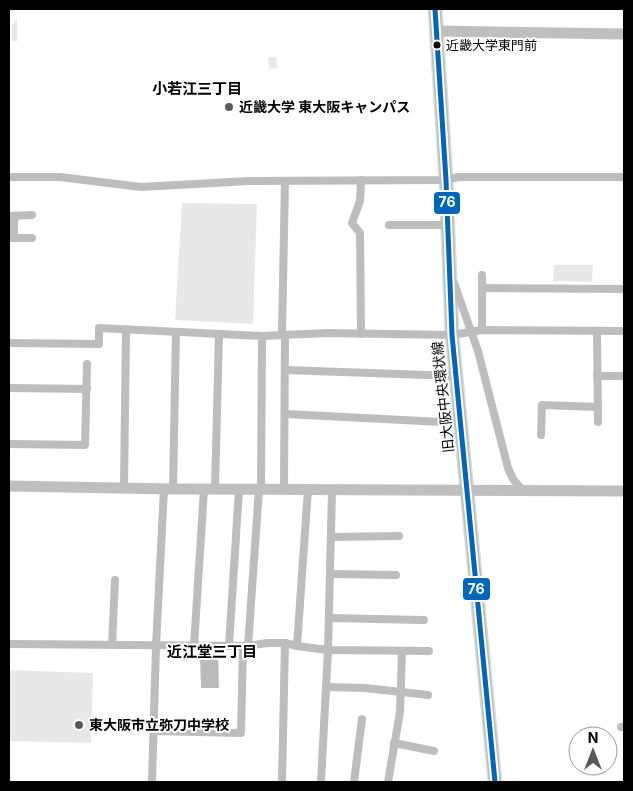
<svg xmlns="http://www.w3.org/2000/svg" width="633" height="791" viewBox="0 0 633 791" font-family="Inter,'Noto Sans JP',sans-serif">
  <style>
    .green { fill: #e8e8e8 }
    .water { fill: #bababa }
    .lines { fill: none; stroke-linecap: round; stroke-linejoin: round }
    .primary-casing { stroke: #dbdbdb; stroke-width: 15 }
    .street { stroke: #bdbdbd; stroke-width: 8 }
    .secondary { stroke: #bfbfbf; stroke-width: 11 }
    .primary { stroke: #bdbdbd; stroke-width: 12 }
    .bus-1-casing { stroke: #fff; stroke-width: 9 }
    .bus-1 { stroke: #0065bd; stroke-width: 5 }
    .bus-dot { fill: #000; stroke: #fff; stroke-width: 2 }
    .poi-dot { fill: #595959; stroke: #fff; stroke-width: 2 }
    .labels { text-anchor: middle; stroke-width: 4; stroke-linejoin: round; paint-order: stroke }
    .bus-label { font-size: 13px; fill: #000; stroke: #fff; text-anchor: start }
    .poi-label { font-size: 14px; font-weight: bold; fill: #000; stroke: #fff; text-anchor: start }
    .street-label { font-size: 14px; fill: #000; stroke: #fff }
    .neighbourhood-label { font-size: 15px; font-weight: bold; fill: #000; stroke: #fff }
    .line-badge { stroke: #fff; stroke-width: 2 }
    .badge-label { font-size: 14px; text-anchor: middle; font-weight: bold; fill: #fff }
  </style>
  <rect width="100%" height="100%" fill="#fff"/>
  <g class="green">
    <polygon points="17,18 17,41 12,41 12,25"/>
    <polygon points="268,57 276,57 277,68 269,69"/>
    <polygon points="182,203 257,204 253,324 175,320"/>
    <polygon points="554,265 593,265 592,282 553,281"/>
    <polygon points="9,670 93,673 91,743 9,741"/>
  </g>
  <polygon class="water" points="218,653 219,688 201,688 200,654"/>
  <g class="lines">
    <g class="primary-casing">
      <polyline id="primary" points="435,9 446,180 452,335 495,782"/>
    </g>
    <g class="street">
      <polyline points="9,177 60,177 141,187 249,181 446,180 458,177 624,177"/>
      <polyline points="361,180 360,201 352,223 360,233 361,334"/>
      <polyline points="9,216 32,215"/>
      <polyline points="14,216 14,238"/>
      <polyline points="389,225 448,225"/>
      <polyline points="9,238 32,238"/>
      <polyline points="482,275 482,330"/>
      <polyline points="454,283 478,351 508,468 513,479 522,490"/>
      <polyline points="482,288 624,289"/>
      <polyline points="597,331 598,422"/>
      <polyline points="282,335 285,181"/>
      <polyline points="9,343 99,344 99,328 262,336 327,333 452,335 482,330 624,331"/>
      <polyline points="285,370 456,376"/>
      <polyline points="597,376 624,376"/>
      <polyline points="9,388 87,389"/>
      <polyline points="286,414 461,423"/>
      <polyline points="541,435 542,405 598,407"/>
      <polyline points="9,444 85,445 87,364"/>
      <polyline points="124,488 126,330"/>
      <polyline points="173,489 176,332"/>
      <polyline points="215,489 219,334"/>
      <polyline points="261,489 262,336"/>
      <polyline points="284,489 285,335"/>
      <polyline points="331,537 399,536"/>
      <polyline points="330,574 396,575"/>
      <polyline points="329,618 424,620"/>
      <polyline points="9,644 248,646 267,643 285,643 297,646 328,650 429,651"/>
      <polyline points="112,645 115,580"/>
      <polyline points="194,646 204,489"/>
      <polyline points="229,646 239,489"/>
      <polyline points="248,646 259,489"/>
      <polyline points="297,646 308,489"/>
      <polyline points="326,687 365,688 428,695"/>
      <polyline points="621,727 624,727"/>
      <polyline points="154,731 241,733 243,646"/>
      <polyline points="394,743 434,751"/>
      <polyline points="152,782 156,646 164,489"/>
      <polyline points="282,782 285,643"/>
      <polyline points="321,782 328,650 332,490"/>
      <polyline points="354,782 362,719"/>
      <polyline points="388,782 400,712 402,651"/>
    </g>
    <g class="secondary">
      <polyline points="436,31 624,34"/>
      <polyline points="9,486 173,489 624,491"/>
    </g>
    <use href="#primary" class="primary"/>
    <g class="bus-1-casing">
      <polyline id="bus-1" points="435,9 446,180 452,335 495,782"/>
    </g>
    <use href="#bus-1" class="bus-1"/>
  </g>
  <circle class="bus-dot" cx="437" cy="45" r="4.5"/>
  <g class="poi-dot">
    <circle cx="229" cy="107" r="5"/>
    <circle cx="79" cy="725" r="5"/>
  </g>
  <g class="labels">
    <g class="bus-label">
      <text x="446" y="50">近畿大学東門前</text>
    </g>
    <g class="poi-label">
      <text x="239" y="112">近畿大学 東大阪キャンパス</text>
      <text x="89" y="730">東大阪市立弥刀中学校</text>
    </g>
    <g class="street-label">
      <text transform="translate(443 397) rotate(-96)" y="5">旧大阪中央環状線</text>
    </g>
    <g class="neighbourhood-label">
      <text x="197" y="94">小若江三丁目</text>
      <text x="212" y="657">近江堂三丁目</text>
    </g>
  </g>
  <g class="line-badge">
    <rect x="433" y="191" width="28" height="24" rx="5" fill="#0065bd"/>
    <rect x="462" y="577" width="29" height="24" rx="5" fill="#0065bd"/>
  </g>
  <g class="badge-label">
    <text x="447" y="207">76</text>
    <text x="476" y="594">76</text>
  </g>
  <rect width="633" height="791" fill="none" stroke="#000000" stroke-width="20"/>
  <g transform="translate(593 751)"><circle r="24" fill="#ffffff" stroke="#999999"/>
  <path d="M0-4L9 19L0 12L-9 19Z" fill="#595959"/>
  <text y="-8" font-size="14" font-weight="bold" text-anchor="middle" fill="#000000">N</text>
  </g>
</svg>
